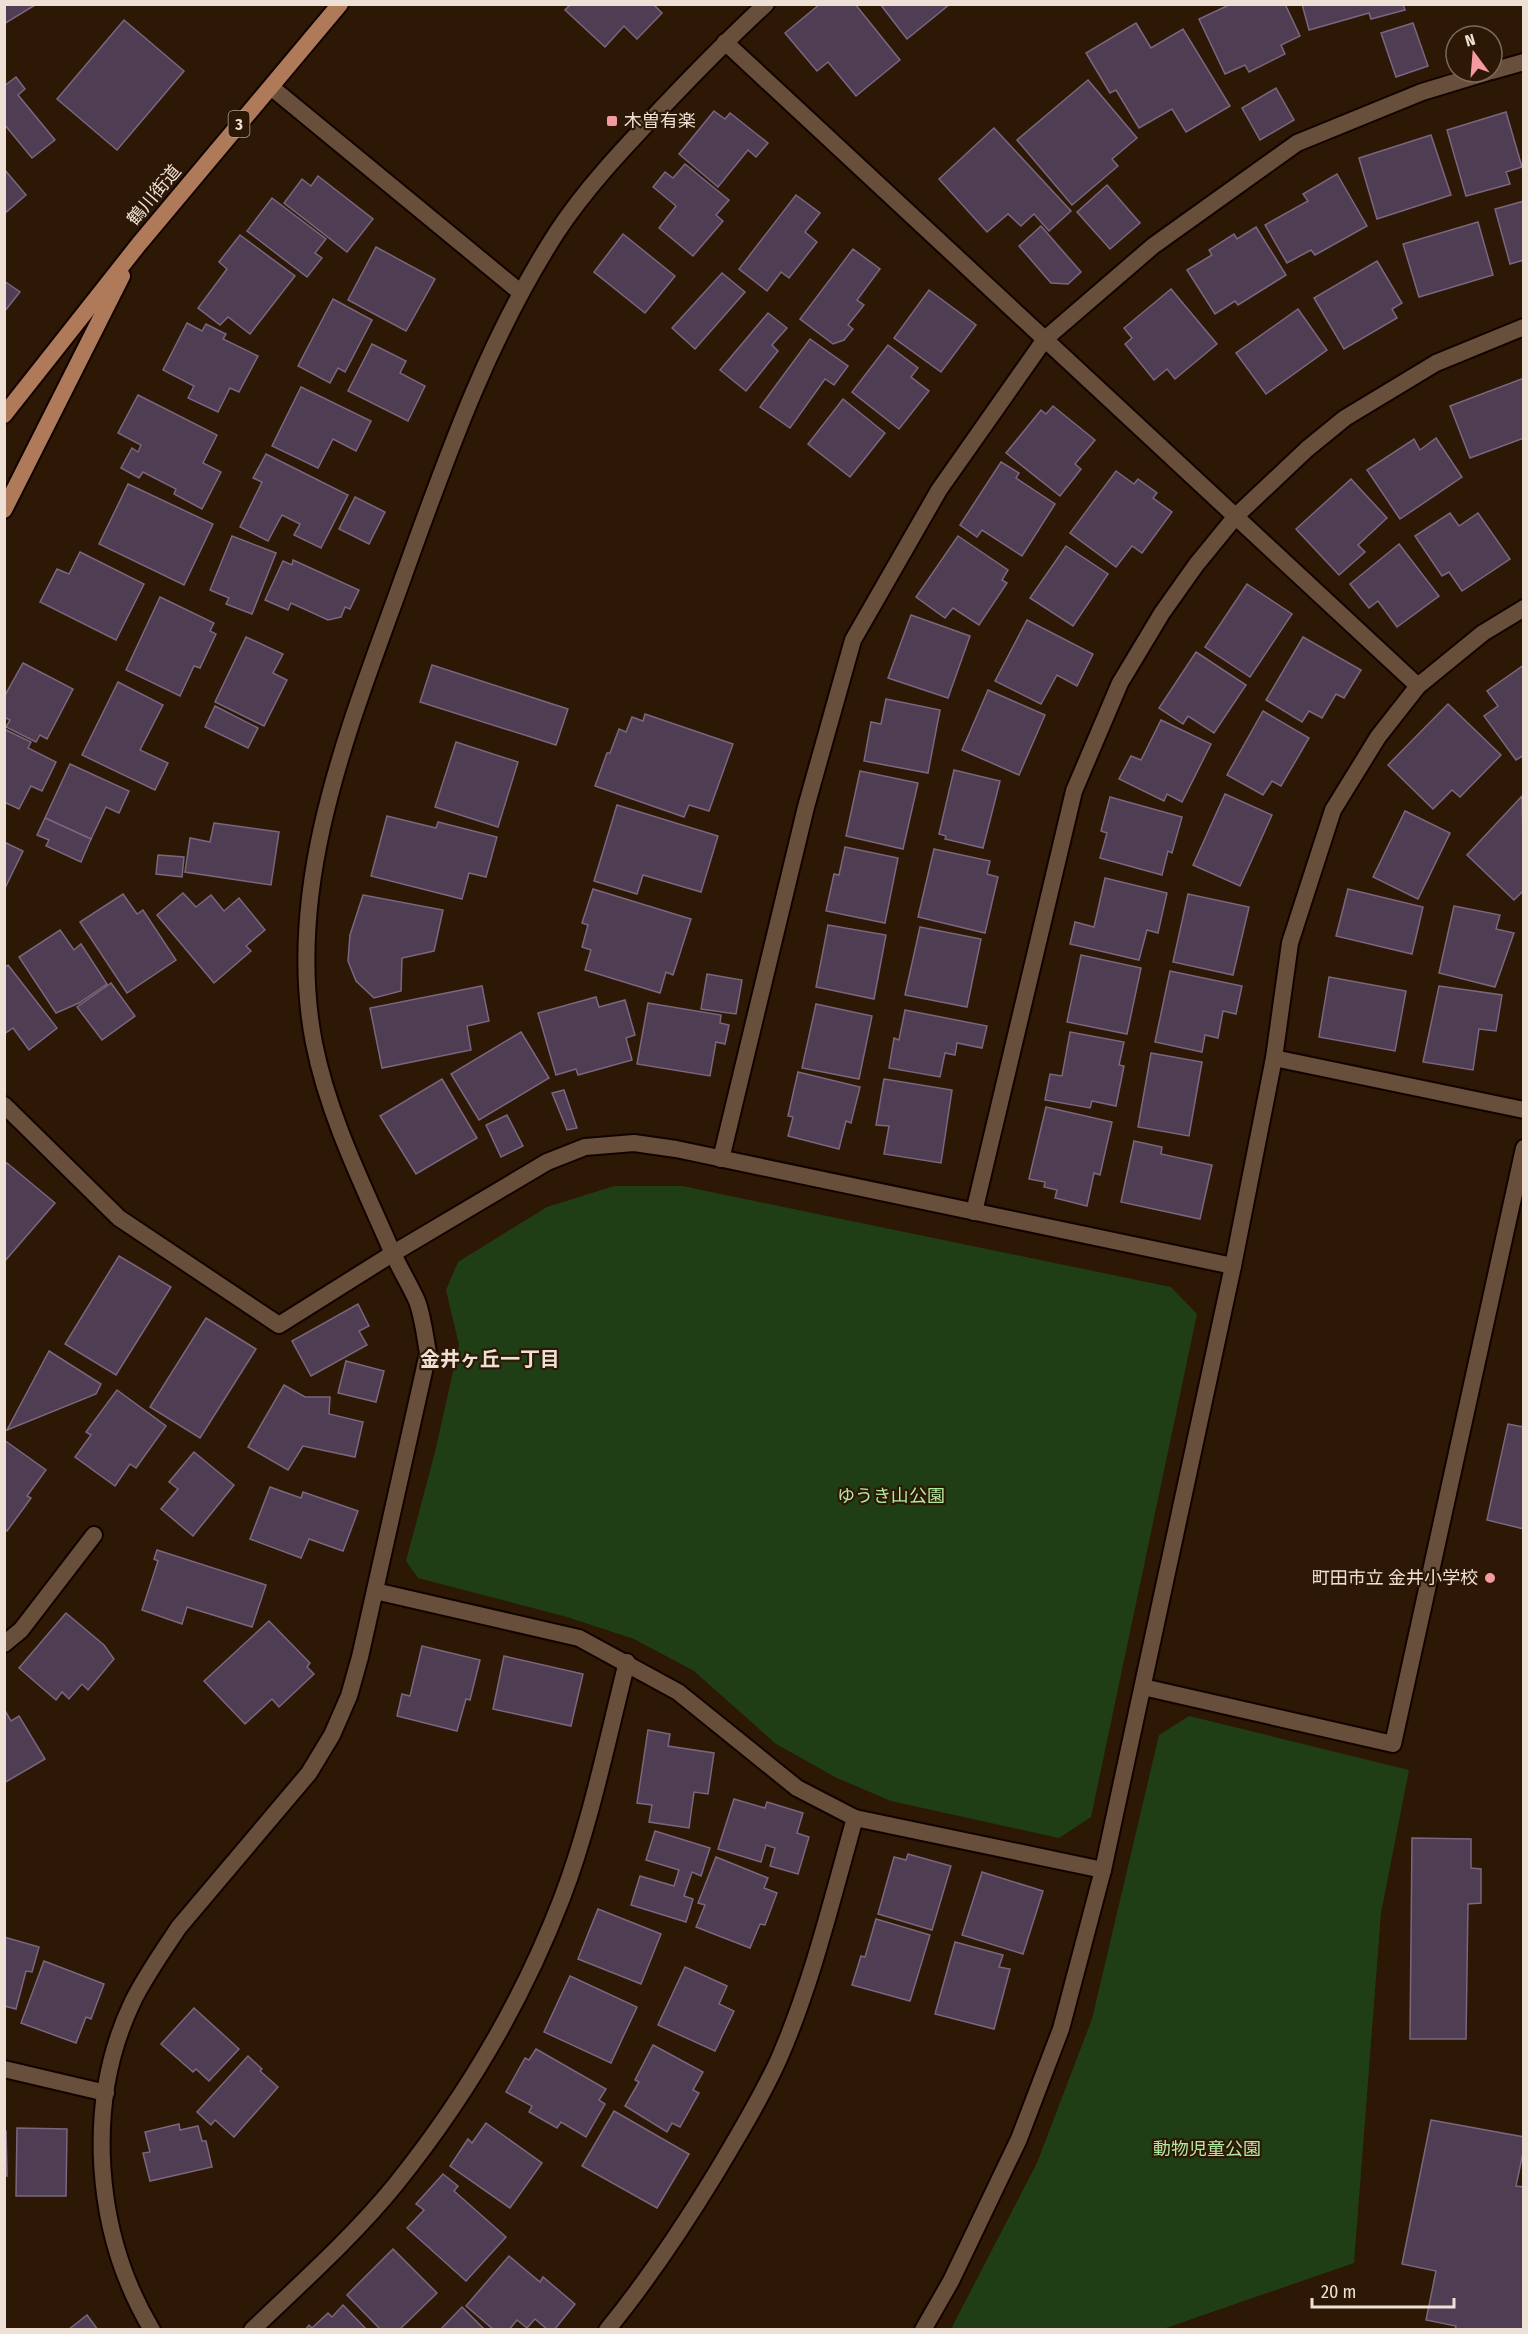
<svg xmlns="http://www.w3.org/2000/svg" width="1528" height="2334" viewBox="0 0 1528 2334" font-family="'Fira Sans Condensed','Noto Sans JP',sans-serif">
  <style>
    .green { fill: #203e15 }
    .building { fill: #4f3d53; stroke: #7a667f; stroke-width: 1.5 }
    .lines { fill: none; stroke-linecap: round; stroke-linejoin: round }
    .service-casing { stroke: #130300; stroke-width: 20 }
    .minor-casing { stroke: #130300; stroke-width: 20 }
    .primary-casing { stroke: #130300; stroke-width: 20 }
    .service { stroke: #674f3b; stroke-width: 16 }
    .minor { stroke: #674f3b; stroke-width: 16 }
    .primary { stroke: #af7a59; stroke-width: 16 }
    .poi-dot { fill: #f49b9f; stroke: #2c1805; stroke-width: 2 }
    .labels { text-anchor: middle; stroke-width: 4.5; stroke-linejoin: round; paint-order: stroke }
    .shield { fill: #2c1805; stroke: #b4a497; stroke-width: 1.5 }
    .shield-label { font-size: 16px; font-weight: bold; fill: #efe0d5 }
    .poi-label { font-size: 18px; fill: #efe0d5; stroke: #2c1805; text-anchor: start }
    .street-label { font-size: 18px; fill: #efe0d5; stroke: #2c1805 }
    .park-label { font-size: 18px; fill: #b3e8a1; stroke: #2c1805 }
    .neighbourhood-label { font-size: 20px; font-weight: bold; fill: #efe0d5; stroke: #2c1805 }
  </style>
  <rect width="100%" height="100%" fill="#2c1805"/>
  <g class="green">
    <polygon points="614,1186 682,1186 1171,1287 1197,1314 1091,1817 1059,1838 891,1801 837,1778 776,1744 694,1671 634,1639 567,1617 418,1578 406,1561 435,1452 459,1345 446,1290 458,1262 547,1207"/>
    <polygon points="1189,1716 1409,1770 1381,1913 1354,2263 1163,2329 951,2329 1037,2163 1092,2019 1159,1735"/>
  </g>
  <g class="building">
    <polygon points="4,4 34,4 35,5 4,24"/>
    <polygon points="571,4 653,4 662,13 637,39 624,26 605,47 565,10"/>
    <polygon points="820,4 855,4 900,60 856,96 828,62 817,71 785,33"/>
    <polygon points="880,4 950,4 907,39"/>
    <polygon points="1231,4 1285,4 1300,36 1281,45 1285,54 1249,72 1245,65 1225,74 1199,19"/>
    <polygon points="1302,4 1403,4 1405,10 1371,19 1369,13 1309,30"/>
    <polygon points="124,20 184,71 117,150 57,99"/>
    <polygon points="1136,23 1151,48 1183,29 1230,106 1186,132 1172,109 1139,128 1116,90 1110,93 1086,53"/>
    <polygon points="1413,23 1428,66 1396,77 1381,33"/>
    <polygon points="16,77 25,89 18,95 55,140 32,158 4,124 4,86"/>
    <polygon points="1088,80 1137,138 1112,159 1118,166 1072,205 1017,140"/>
    <polygon points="1276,88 1294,120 1260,140 1242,108"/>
    <polygon points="714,111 725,119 730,113 768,143 756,157 748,150 718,187 679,154"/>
    <polygon points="1506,112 1522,167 1506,172 1510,184 1466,196 1447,130"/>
    <polygon points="994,128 1071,211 1049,231 1034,214 1021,226 1008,214 987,232 939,179"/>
    <polygon points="1431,135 1451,195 1377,219 1359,158"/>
    <polygon points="685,164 729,200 716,215 723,221 693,256 659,228 676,206 653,187 665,172 673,178"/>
    <polygon points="4,169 26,195 4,214"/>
    <polygon points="1337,174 1367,226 1315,255 1311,250 1287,263 1265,225 1308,201 1303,194"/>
    <polygon points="318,176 373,219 347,252 284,203 302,179 311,186"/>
    <polygon points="1107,185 1140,223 1110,249 1077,212"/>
    <polygon points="796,195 820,213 805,232 817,242 789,278 781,272 767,291 739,269"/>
    <polygon points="272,198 326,239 315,253 322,258 307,277 247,231"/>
    <polygon points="1524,201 1524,260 1510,264 1495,209"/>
    <polygon points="1478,222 1493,275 1419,297 1403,244"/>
    <polygon points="1041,226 1081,272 1068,284 1051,283 1019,246"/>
    <polygon points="1256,227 1286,275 1238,305 1235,301 1215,314 1187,270 1212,255 1209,250 1234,234 1237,239"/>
    <polygon points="623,234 675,276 645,313 594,272"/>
    <polygon points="240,235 295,276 250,334 228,317 220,325 198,308 227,269 219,262"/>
    <polygon points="376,247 435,279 406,331 348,300"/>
    <polygon points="853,249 880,269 857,300 864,305 848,325 853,329 844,340 833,344 800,319"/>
    <polygon points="1377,261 1402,303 1392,309 1397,318 1344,349 1314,298"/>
    <polygon points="722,273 745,292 695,349 672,328"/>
    <polygon points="4,281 20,292 4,312"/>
    <polygon points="1171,289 1217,344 1175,379 1167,369 1154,380 1125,344 1132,338 1124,328"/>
    <polygon points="929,290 976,325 941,372 894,338"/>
    <polygon points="333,299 372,320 345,372 338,368 330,383 298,366"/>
    <polygon points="1298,309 1327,350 1266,394 1236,353"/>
    <polygon points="768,313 787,328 772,345 778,351 746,391 720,370"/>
    <polygon points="187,323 202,331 206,324 226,334 223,339 258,356 239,392 230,388 218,412 188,398 194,386 163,370"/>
    <polygon points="810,339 848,366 834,385 825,379 790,428 760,407"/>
    <polygon points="372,344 406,361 400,373 425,386 408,421 348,391"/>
    <polygon points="888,345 918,368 911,377 929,391 899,429 852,392"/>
    <polygon points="1524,378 1524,438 1470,458 1450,406"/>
    <polygon points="301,387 371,421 356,451 333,439 318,468 272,446"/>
    <polygon points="138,395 217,435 203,463 221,472 202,509 174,494 176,489 143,472 139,478 121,468 132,448 138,452 141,445 118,433"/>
    <polygon points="843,399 885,433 850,477 808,444"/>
    <polygon points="1053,406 1095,440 1075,464 1081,469 1060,496 1006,453 1041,410 1046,414"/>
    <polygon points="1436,438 1462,477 1400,519 1367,470 1414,439 1420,450"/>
    <polygon points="266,454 348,495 321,548 294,535 300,524 282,515 268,541 240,527 262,482 253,478"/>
    <polygon points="1001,462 1019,473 1016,478 1055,504 1022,556 982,530 977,537 960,525"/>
    <polygon points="1116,471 1134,484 1138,479 1157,493 1153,498 1172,512 1142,553 1132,546 1116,567 1070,533"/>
    <polygon points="1351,479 1387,518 1358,545 1365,552 1339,575 1296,529"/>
    <polygon points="128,484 213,524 184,585 99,544"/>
    <polygon points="355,497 385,512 369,544 339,529"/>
    <polygon points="1450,513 1459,526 1478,513 1510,559 1462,591 1449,572 1442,576 1415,536"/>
    <polygon points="232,536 276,553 252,614 226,604 229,598 210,590"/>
    <polygon points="958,536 1008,570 1002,580 1007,583 979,625 953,608 945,618 916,597"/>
    <polygon points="1399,544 1439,596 1397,627 1378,601 1369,608 1350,584"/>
    <polygon points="1066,546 1108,574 1073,626 1030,598"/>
    <polygon points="80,552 144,584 116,640 40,602 57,569 69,574"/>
    <polygon points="293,560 359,590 350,609 345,607 341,617 328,620 291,603 288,610 265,600 283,561 292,565"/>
    <polygon points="1247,584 1292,614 1250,677 1205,647"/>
    <polygon points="160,597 214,623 210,631 216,634 200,668 194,666 180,696 126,670"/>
    <polygon points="911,615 970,636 948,698 888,678"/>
    <polygon points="1027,620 1093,654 1077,686 1057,675 1041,704 995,681"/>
    <polygon points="246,637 283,654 273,673 287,680 264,726 215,702"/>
    <polygon points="1303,637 1361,670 1344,698 1336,694 1322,718 1309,711 1302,722 1266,700"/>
    <polygon points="1196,652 1246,685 1214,733 1188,716 1183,724 1159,708"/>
    <polygon points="23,663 73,689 47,739 40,735 36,742 6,727 10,720 4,717 4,697"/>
    <polygon points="432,665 568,709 556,745 420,702"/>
    <polygon points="1524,665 1524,755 1516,760 1484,716 1498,706 1487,691"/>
    <polygon points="118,682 163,705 140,750 168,763 155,790 82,755"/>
    <polygon points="988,690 1045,715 1019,775 962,750"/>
    <polygon points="886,699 940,710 928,773 864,761 871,722 881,724"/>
    <polygon points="1448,704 1501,755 1460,797 1452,790 1433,809 1388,765"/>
    <polygon points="215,706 258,728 248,748 205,727"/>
    <polygon points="1263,711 1309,738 1281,786 1272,781 1263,795 1227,775"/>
    <polygon points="645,714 733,744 709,811 689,805 684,817 595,786 607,753 610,753 619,729 626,732 632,717 643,721"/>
    <polygon points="1161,720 1211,744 1182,802 1167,794 1164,801 1119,779 1131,756 1141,760"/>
    <polygon points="4,729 31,742 28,748 56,762 42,791 31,786 19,809 4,802"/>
    <polygon points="456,742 518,762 498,827 435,807"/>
    <polygon points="70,764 129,791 119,813 106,807 91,839 45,818"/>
    <polygon points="954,770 1000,781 983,848 945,839 946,836 939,834"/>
    <polygon points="860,771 918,783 903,849 846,836"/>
    <polygon points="1225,794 1272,815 1240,886 1193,865"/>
    <polygon points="1522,796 1524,890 1514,900 1467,855"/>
    <polygon points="1110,797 1182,817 1172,853 1168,851 1162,875 1100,858 1107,833 1101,831"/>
    <polygon points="617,805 718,836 701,892 643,875 637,894 594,881"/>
    <polygon points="1405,811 1450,833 1418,899 1373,877"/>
    <polygon points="387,816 436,828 438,822 497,837 486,877 469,873 462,899 371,876"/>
    <polygon points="45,818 91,839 81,862 46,846 49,840 37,835"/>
    <polygon points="214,823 279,832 271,885 185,872 190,838 210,842"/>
    <polygon points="4,842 23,851 5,888 4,888"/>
    <polygon points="845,847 898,858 885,923 826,911 834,874 839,875"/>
    <polygon points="934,849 990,861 987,874 998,877 985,933 918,917"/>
    <polygon points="158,855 184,857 182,877 156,874"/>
    <polygon points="1105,878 1167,893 1158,933 1147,930 1139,960 1070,944 1075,922 1094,927"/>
    <polygon points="593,889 691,919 673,975 666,972 660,993 585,970 591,950 582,947 588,925 582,923"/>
    <polygon points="1348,889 1423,907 1412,954 1336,936"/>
    <polygon points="183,893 196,907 211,895 224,911 239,898 265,930 246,946 251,951 214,983 157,915"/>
    <polygon points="123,894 137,914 143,910 176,960 127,993 80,922"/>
    <polygon points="1188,894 1249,907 1233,975 1173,962"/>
    <polygon points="363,895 443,910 434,951 402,958 401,991 374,998 356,981 348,961 350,935"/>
    <polygon points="1454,906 1500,915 1496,929 1514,933 1495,987 1439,973"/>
    <polygon points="828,925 886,935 874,999 816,987"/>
    <polygon points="920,927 981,939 967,1007 905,995"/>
    <polygon points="60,930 74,950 81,944 107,984 79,1003 56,1013 19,957"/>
    <polygon points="1081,955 1141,968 1127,1034 1067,1022"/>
    <polygon points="8,965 57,1028 29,1050 13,1028 4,1034 4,968"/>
    <polygon points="1170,971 1242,986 1236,1014 1223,1011 1218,1038 1205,1035 1202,1052 1155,1042"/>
    <polygon points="707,974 742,980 736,1014 701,1009"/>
    <polygon points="1329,977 1406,991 1395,1051 1319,1037"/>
    <polygon points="111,983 135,1016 102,1040 77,1007"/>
    <polygon points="482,986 489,1021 467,1026 471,1050 382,1068 370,1008"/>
    <polygon points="1439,986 1502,995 1496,1031 1479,1029 1473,1070 1423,1062"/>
    <polygon points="596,997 599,1007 625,1000 635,1035 626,1038 632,1060 578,1075 576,1069 556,1075 538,1013"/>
    <polygon points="648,1003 721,1015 720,1023 729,1025 725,1044 716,1042 710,1076 637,1064"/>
    <polygon points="816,1004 872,1016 859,1079 802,1068"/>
    <polygon points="905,1010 987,1026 982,1048 957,1043 955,1055 945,1053 940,1077 889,1068 894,1038 899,1040"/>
    <polygon points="521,1032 549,1078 479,1120 451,1074"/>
    <polygon points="1070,1032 1124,1042 1119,1065 1124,1066 1116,1106 1092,1101 1090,1108 1045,1100 1050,1074 1062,1076"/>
    <polygon points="1151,1053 1202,1062 1189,1136 1138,1127"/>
    <polygon points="798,1072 860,1087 851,1123 846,1121 839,1149 788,1136 793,1117 788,1116"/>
    <polygon points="442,1079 477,1138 416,1174 380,1116"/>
    <polygon points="884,1079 952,1090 941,1163 884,1154 889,1126 876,1125"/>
    <polygon points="564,1090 577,1128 567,1130 552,1093"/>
    <polygon points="1046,1107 1112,1122 1100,1175 1094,1173 1087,1206 1055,1198 1057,1190 1044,1187 1045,1182 1029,1179"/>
    <polygon points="507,1115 523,1146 501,1157 486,1125"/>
    <polygon points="1134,1141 1162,1147 1161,1154 1212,1165 1200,1219 1121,1202"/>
    <polygon points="7,1163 55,1203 4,1262 4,1166"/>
    <polygon points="119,1256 171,1287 116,1375 65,1344"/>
    <polygon points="358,1304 369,1326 359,1331 367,1345 311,1376 292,1341"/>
    <polygon points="206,1318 256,1349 200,1438 150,1407"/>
    <polygon points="49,1351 101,1384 96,1394 7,1430"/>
    <polygon points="346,1361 384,1371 376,1402 338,1393"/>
    <polygon points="284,1385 305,1397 330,1397 329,1414 363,1422 355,1457 303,1446 288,1470 248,1447"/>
    <polygon points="117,1390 166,1426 136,1468 130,1464 115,1486 75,1457 91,1435 86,1432"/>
    <polygon points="1508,1424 1524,1427 1524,1529 1487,1520"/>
    <polygon points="4,1440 46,1470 27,1496 31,1498 7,1531 4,1529"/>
    <polygon points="194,1452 234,1485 193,1536 161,1509 178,1489 169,1482"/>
    <polygon points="270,1487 301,1498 303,1492 358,1511 343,1551 309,1539 301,1558 250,1539"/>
    <polygon points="157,1550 266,1585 252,1627 187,1607 182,1624 142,1610 158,1561 154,1559"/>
    <polygon points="66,1613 104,1645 114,1659 88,1690 82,1684 69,1699 62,1692 56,1700 19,1668"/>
    <polygon points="269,1621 310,1663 307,1667 314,1674 279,1707 272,1699 245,1724 204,1681"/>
    <polygon points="422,1646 480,1660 470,1700 466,1699 457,1731 397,1716 402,1694 410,1696"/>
    <polygon points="504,1656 583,1674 571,1726 493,1709"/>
    <polygon points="4,1709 11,1721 19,1716 45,1759 4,1783"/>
    <polygon points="648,1730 670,1734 668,1746 714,1753 708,1794 694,1792 689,1828 649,1822 652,1805 637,1803"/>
    <polygon points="734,1799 765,1808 767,1802 803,1813 797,1833 809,1837 798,1874 770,1866 775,1848 766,1845 761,1862 718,1849"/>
    <polygon points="655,1831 710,1848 701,1876 692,1872 684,1896 693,1899 686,1922 631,1905 640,1876 674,1886 679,1870 646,1860"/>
    <polygon points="1412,1838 1471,1839 1471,1868 1481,1869 1481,1903 1468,1904 1466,2039 1410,2039"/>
    <polygon points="908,1854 951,1866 932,1930 878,1914 894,1857 906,1860"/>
    <polygon points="716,1857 768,1878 764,1888 777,1893 765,1925 760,1924 750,1948 696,1927 705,1905 698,1903"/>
    <polygon points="982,1872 1043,1891 1023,1954 962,1935"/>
    <polygon points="598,1909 661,1934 641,1984 578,1959"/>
    <polygon points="876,1919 930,1935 910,2001 852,1985 861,1956 865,1957"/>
    <polygon points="4,1937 39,1947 32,1972 26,1971 16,2009 4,2006"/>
    <polygon points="955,1942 1003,1955 999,1967 1010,1969 994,2029 935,2014"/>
    <polygon points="44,1961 104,1984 91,2019 86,2017 76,2043 21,2023"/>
    <polygon points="685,1967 727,1986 719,2004 734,2011 715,2051 658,2025"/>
    <polygon points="570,1976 637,2007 611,2063 544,2032"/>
    <polygon points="194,2008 239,2049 209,2081 196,2069 193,2072 161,2044"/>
    <polygon points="653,2045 703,2072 693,2090 699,2093 680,2127 672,2123 667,2132 625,2106 639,2082 635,2080"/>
    <polygon points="536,2049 606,2089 599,2100 605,2104 586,2137 561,2122 557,2128 529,2112 532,2106 506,2092 525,2058 529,2060"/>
    <polygon points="248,2056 262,2069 260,2071 278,2087 234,2137 215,2120 211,2125 197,2112"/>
    <polygon points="614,2111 689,2154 657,2208 582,2166"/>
    <polygon points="1431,2120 1524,2137 1524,2148 1516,2186 1524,2187 1524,2330 1455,2330 1456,2326 1426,2320 1436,2271 1402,2264"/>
    <polygon points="486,2123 542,2163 510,2208 450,2166 468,2139 472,2143"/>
    <polygon points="179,2124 180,2130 198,2126 202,2141 206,2141 212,2167 150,2181 143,2153 150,2152 145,2132"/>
    <polygon points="17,2128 67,2129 66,2196 16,2196"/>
    <polygon points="4,2131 6,2131 7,2176 4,2176"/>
    <polygon points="443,2174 458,2186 454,2191 506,2237 466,2281 407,2228 424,2210 416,2204"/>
    <polygon points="393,2249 437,2293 399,2330 381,2330 347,2295"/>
    <polygon points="509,2256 540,2282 543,2277 575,2304 554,2330 548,2330 535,2319 527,2328 517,2320 509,2330 494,2330 466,2306"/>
    <polygon points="343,2305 367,2330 305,2330 309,2325 312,2328 328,2313 332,2317"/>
    <polygon points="462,2307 485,2330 440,2330"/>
    <polygon points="87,2315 98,2330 68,2330"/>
  </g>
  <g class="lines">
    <g class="service-casing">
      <polyline id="service" points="4,2069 106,2093"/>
    </g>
    <g class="minor-casing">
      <g id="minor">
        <polyline points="725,42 1418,686"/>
        <polyline points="1492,71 1524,62"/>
        <polyline points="271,87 520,292"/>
        <polyline points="1274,1058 1524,1110"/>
        <polyline points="4,1105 119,1218 279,1325 392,1254 547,1162 585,1147 634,1143 676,1149 1233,1266"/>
        <polyline points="721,1159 806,807 853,640 939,490 1045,339 1153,246 1297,143 1422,92 1488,72"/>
        <polyline points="974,1212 1074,791 1120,683 1162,613 1196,565 1236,516 1307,449 1345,418 1436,363 1524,327"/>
        <polyline points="375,1591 579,1638 678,1692 797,1788 855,1818 1103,1870"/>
        <polyline points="4,1644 21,1630 94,1535"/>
        <polyline points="1143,1687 1393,1744 1524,1148"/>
        <path d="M152,2330C94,2233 84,2103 133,2001C146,1975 163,1951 179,1927L309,1773L332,1735L349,1696L360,1657L428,1353C425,1336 423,1317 417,1301C409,1283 398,1266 390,1247C361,1181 328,1114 314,1043C283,883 351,723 404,575C447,456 488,339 557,232C586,188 623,149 659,111C694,74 728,39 766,4"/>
        <path d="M252,2330C301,2283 353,2237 396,2184C465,2098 522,2002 562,1898C591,1822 607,1741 627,1662"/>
        <path d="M607,2330C648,2280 683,2227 716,2173C738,2136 760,2100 778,2061C812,1984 832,1899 855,1818"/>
        <polyline points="923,2330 951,2281 1019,2139 1061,2029 1103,1870 1233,1266 1274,1058 1290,943 1333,810 1378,737 1418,686 1483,633 1524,608"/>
      </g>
    </g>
    <g class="primary-casing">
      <g id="primary">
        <polyline points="4,415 139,244 340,4"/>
        <polyline points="4,510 122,276"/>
      </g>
    </g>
    <use href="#service" class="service"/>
    <use href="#minor" class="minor"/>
    <use href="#primary" class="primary"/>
  </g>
  <g class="poi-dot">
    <rect x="606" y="115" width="12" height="12" rx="3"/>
    <circle cx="1490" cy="1578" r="6"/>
  </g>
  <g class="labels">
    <rect class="shield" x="228.5" y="111" width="21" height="26" rx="4.5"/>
    <g class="shield-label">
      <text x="239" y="130">3</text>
    </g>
    <g class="poi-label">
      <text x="624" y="127">木曽有楽</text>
      <text x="1478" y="1584" text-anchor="end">町田市立 金井小学校</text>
    </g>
    <g class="street-label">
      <text transform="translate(154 195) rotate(-50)" y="6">鶴川街道</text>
    </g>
    <g class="park-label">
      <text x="891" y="1502">ゆうき山公園</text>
      <text x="1207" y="2155">動物児童公園</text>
    </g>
    <g class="neighbourhood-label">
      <text x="490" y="1366">金井ヶ丘一丁目</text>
    </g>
  </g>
  <rect width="1528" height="2334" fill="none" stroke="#efe0d5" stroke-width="12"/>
  <g transform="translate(1474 54) rotate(344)"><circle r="28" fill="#2c1805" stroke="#7a6858" stroke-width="1.5"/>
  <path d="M0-4.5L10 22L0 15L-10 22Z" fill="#f49b9f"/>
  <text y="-9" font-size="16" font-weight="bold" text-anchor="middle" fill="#efe0d5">N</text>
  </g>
  <path d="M1312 2298v9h142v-9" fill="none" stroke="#efe0d5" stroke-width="3"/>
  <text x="1321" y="2298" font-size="18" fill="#efe0d5" stroke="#2c1805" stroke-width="4.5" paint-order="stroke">20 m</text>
</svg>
